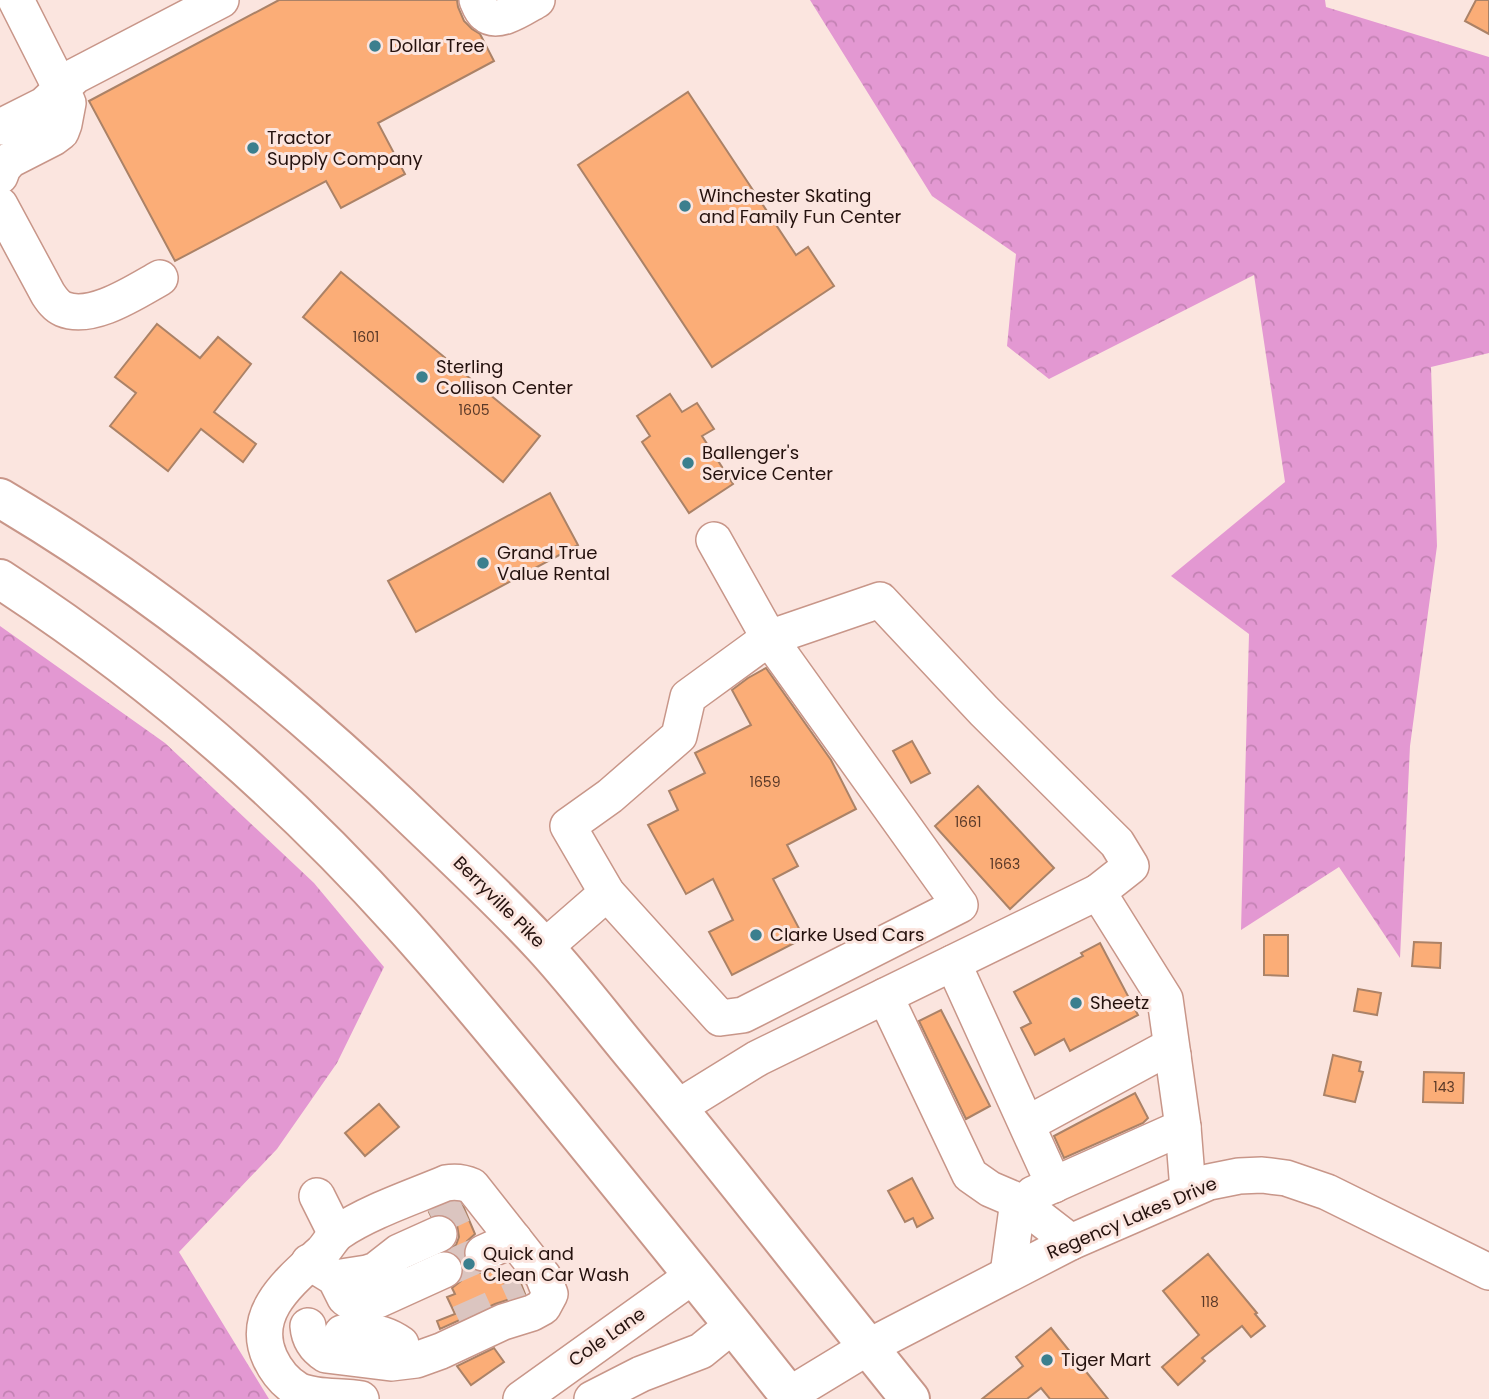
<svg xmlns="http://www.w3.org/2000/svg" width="1489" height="1399" viewBox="0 0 1489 1399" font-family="Poppins,sans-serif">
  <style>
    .forest { fill: url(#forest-crowns) }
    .building { fill: #fbad77; stroke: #ab8267; stroke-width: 2 }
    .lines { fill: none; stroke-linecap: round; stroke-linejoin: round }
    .minor-tunnel { stroke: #dbc5c0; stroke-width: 35; stroke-dasharray: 35 18; stroke-linecap: butt }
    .minor-casing { stroke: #c89689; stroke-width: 38 }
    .highway-casing { stroke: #c89689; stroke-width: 42 }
    .minor { stroke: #fff; stroke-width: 35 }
    .highway { stroke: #fff; stroke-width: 38 }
    .poi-dot { fill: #3b7f8e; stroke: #fbe5df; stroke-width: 2.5 }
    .labels { text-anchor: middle; stroke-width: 6; stroke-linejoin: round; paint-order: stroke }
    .number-label { font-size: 14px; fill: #5a3928 }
    .poi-label { font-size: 18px; fill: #25120e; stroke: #fbe5df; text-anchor: start }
    .street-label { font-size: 18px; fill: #25120e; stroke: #fbe5df }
  </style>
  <defs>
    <pattern id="forest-crowns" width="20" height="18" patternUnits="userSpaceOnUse" patternTransform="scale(1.75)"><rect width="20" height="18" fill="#e398d2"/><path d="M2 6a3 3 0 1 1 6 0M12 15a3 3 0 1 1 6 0" fill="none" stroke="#c382b3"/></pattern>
  </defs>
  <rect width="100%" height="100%" fill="#fbe5df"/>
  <g class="forest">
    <polygon points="810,0 1325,0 1326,7 1489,57 1489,353 1431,367 1437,546 1410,746 1400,958 1339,867 1241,930 1249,634 1171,576 1285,482 1254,275 1049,379 1007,346 1016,254 932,196"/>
    <polygon points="0,626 165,743 314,883 384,967 337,1063 277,1149 179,1252 269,1399 0,1399"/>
  </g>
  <g class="building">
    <polygon points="279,0 457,0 458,7 464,21 472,29 480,34 494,61 378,123 405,174 341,208 326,181 175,261 89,101"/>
    <polygon points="1476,0 1489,0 1489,34 1465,21"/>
    <polygon points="688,92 796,255 808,247 834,286 712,367 578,165"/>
    <polygon points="341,272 540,436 503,482 303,317"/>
    <polygon points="157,324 200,358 218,337 251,364 214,412 256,444 243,462 201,429 168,471 110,426 136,393 115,377"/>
    <polygon points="670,394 682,412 697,403 714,429 702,436 733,484 689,513 642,442 650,436 637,416"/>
    <polygon points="550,493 578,545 416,632 388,581"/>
    <polygon points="766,668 831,760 856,809 787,845 798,866 773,879 804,938 732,975 709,932 733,920 713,879 686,894 648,825 678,810 669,791 705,773 695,753 751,725 732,690 748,678"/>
    <polygon points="912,741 930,773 911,783 893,751"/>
    <polygon points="978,786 1054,868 1010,909 935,826"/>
    <polygon points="1264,935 1288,935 1288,976 1264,975"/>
    <polygon points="1414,942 1441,943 1440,968 1412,966"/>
    <polygon points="1100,943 1138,1015 1070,1051 1064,1039 1035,1055 1021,1028 1031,1023 1014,992 1083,956 1081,953"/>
    <polygon points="1358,989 1381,993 1377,1015 1354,1011"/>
    <polygon points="941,1010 990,1106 966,1119 919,1021"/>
    <polygon points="1333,1055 1361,1062 1359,1071 1363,1072 1355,1102 1324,1095"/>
    <polygon points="1424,1072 1464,1073 1463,1103 1423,1102"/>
    <polygon points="1135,1093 1148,1118 1143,1123 1064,1158 1054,1136"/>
    <polygon points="379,1104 399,1127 365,1156 345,1133"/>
    <polygon points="912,1178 933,1218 917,1227 913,1218 905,1222 888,1191"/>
    <polygon points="452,1202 460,1203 464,1208 475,1234 467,1241 463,1250 465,1262 471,1269 480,1273 491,1272 498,1269 506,1287 520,1281 525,1294 495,1304 440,1329 437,1321 455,1314 447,1297 455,1294 452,1288 461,1281 464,1271 462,1261 456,1254 449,1251 456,1245 459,1237 457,1225 450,1217 440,1214 431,1216 429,1212"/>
    <polygon points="1208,1254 1257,1313 1255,1314 1265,1326 1251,1337 1242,1326 1202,1358 1205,1361 1178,1385 1162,1367 1199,1335 1163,1291"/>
    <polygon points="1051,1328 1108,1399 1050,1399 1041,1388 1027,1399 982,1399 1023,1366 1016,1357"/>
    <polygon points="494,1348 504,1362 471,1385 457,1366"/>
  </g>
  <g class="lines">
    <g class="minor-tunnel">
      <polyline points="432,1219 462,1205"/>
      <polyline points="444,1270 483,1253"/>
      <polyline points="460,1323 525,1294"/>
    </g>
    <g class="minor-casing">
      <g id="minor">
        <path d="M477,0C479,5 481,11 485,14C498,26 524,7 537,0"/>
        <polyline points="0,127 44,105 75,76 221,0"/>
        <polyline points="0,176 3,168 10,160 53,138 61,132 64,124 68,103 16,0"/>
        <path d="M0,205L48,294C52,300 56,306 63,309C92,321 135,292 160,278"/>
        <polyline points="714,540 769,638 688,697 679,736 610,796 568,826 607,893 720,1018 743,1015 960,905 769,638 880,600 984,711 1117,843 1131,866 1098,892"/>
        <polyline points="545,947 607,893"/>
        <polyline points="953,963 1054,1185"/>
        <polyline points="885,996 970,1175 990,1189 1018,1201 1071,1242"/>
        <polyline points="677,1108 758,1058 1098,892 1165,999 1183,1127 1188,1190"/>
        <polyline points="1027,1124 1160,1052 1173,1055"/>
        <polyline points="1033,1194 1183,1127"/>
        <polyline points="317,1196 336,1234"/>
        <polyline points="483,1253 514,1239"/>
        <polyline points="309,1262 335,1278 345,1298 358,1307 378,1300 444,1270"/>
        <polyline points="1008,1274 1018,1201"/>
        <polyline points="335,1278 367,1273 376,1270 399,1252 439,1234"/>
        <path d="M308,1326C309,1339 315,1348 326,1355L391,1363L416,1360L441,1351L503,1322L532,1313L543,1307L550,1294L543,1276L472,1186C463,1182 456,1181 446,1183C413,1197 368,1212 339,1232C332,1237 328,1246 322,1252C292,1280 249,1312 270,1358C276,1371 286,1383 298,1390C317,1399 341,1395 361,1399"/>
        <path d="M342,1333C364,1329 383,1331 401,1344"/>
        <polyline points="789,1395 868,1347 1071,1242 1209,1182 1239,1176 1262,1175 1286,1178 1327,1192 1489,1272"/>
        <polyline points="521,1399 694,1275"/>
        <polyline points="592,1399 641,1374 701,1351 733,1325"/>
      </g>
    </g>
    <g class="highway-casing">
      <g id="highway">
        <path d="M0,498C156,590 298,706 428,832C467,869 506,906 543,946C578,984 609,1026 642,1065C733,1175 820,1288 910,1399"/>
        <path d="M0,579C148,675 283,792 401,923C459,987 513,1054 568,1121C643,1213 718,1305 792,1399"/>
      </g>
    </g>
    <use href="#minor" class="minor"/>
    <use href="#highway" class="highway"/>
  </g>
  <g class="poi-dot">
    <circle cx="375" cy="46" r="7"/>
    <circle cx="253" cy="148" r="7"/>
    <circle cx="685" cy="206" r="7"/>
    <circle cx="422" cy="377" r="7"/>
    <circle cx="688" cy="463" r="7"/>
    <circle cx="483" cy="563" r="7"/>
    <circle cx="756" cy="935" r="7"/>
    <circle cx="1076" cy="1003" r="7"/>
    <circle cx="469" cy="1264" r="7"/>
    <circle cx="1047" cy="1360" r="7"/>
  </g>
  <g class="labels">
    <g class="number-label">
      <text x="366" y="342">1601</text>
      <text x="474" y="415">1605</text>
      <text x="765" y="787">1659</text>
      <text x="968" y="827">1661</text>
      <text x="1005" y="869">1663</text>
      <text x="1444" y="1092">143</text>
      <text x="1210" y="1307">118</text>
    </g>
    <g class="poi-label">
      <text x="389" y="52">Dollar Tree</text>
      <text x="267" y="144">Tractor<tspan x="267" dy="21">Supply Company</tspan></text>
      <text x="699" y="202">Winchester Skating<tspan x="699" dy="21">and Family Fun Center</tspan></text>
      <text x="436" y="373">Sterling<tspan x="436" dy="21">Collison Center</tspan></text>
      <text x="702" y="459">Ballenger's<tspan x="702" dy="21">Service Center</tspan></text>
      <text x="497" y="559">Grand True<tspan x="497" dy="21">Value Rental</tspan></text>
      <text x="770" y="941">Clarke Used Cars</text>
      <text x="1090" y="1009">Sheetz</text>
      <text x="483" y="1260">Quick and<tspan x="483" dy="21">Clean Car Wash</tspan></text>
      <text x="1061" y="1366">Tiger Mart</text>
    </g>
    <g class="street-label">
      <text transform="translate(499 902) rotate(45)" y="6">Berryville Pike</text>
      <text transform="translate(1132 1218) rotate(-23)" y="6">Regency Lakes Drive</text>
      <text transform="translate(607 1337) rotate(-35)" y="6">Cole Lane</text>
    </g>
  </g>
</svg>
